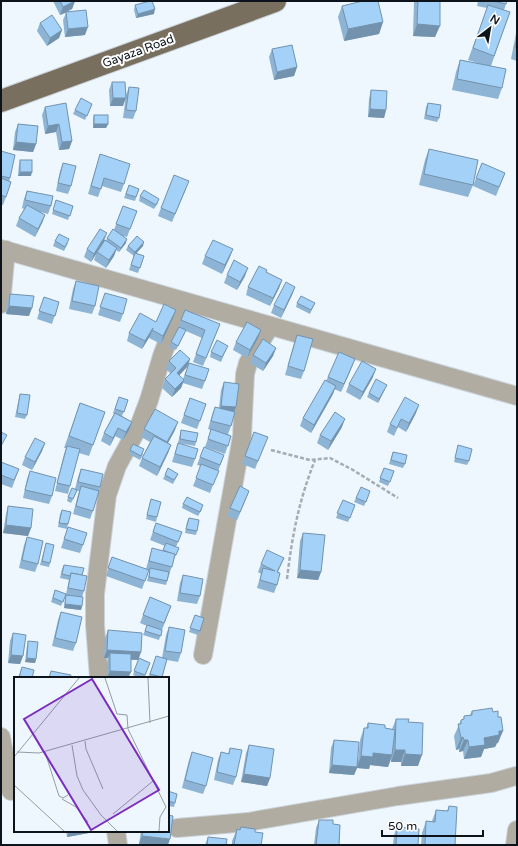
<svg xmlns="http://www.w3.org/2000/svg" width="518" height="846" viewBox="0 0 518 846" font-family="'Varela Round',sans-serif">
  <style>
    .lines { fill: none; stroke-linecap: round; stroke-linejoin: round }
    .minor-casing { stroke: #cad3da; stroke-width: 20 }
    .major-casing { stroke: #cad3da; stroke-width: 24 }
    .path { stroke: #a5adb4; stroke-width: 2.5; stroke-dasharray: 4 2; stroke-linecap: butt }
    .minor { stroke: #b1aca2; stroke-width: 18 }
    .major { stroke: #796f5e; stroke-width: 22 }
    .wall { fill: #8db4d4 }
    .shaded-wall { fill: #7392ad }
    .building { fill: #a4d1f7; stroke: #7392ad }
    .labels { text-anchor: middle; stroke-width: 4; stroke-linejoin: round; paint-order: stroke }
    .street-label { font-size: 12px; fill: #0c131a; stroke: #fff }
    .inset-road { fill: none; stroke: #949ca3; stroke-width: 1 }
    .view { fill: #7b2cbf; fill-opacity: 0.15; stroke: #7b2cbf; stroke-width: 2 }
    .inset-edge { fill: none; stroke: #0c131a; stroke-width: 2 }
  </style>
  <rect width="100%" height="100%" fill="#eef7fe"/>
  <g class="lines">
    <g class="minor-casing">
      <g id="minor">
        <polyline points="1,249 517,396"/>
        <polyline points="1,304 6,250"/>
        <polyline points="203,655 242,436 245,374 248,363 270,326"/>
        <polyline points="99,678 95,625 95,594 107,495 117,466 140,424 149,400 162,356 183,301"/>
        <polyline points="1,737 11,791"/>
        <polyline points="177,828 248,822 398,796 491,783 516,776"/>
        <polyline points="116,831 118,845"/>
        <polyline points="515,845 517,830"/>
      </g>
    </g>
    <g class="major-casing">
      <polyline id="major" points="1,101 275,1"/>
    </g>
    <g class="path">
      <polyline points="271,450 310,460 330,458 353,470 398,498"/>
      <path d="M287,579C292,536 299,500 315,460"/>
    </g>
    <use href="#minor" class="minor"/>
    <use href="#major" class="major"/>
  </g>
  <g class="wall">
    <polygon points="53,1 75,1 72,9 68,11 85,35 65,37 63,20 66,13 60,15"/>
    <polygon points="414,1 440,1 435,37 413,36"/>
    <polygon points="478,1 507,1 504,10 510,12 491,66 502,88 498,99 452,90 456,72 460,60 478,63 468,60 487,8 477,6"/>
    <polygon points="135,5 154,14 136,18 134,10"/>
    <polygon points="342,6 383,22 379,34 344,41 338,17"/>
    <polygon points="40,23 62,30 59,38 47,46 37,31"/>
    <polygon points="517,28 517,61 511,59"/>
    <polygon points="272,49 297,67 294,76 274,80 269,57"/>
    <polygon points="112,82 123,106 110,106 109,90"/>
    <polygon points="129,87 136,111 133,119 123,118 126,95"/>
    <polygon points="371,90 386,110 384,118 368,117 369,99"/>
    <polygon points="428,103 439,118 437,122 424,119 426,107"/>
    <polygon points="92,104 85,120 73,114 75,110"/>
    <polygon points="45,107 72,141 69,149 59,150 56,132 45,134 42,115"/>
    <polygon points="94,115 108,124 106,128 93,128 93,119"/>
    <polygon points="18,124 36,144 33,152 13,150 15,132"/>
    <polygon points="429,149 473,185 468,197 419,185 425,160"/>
    <polygon points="1,151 10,178 6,197 3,205 1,205"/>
    <polygon points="100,154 124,184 121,192 102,186 98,197 88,194"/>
    <polygon points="20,160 31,176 18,176 19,164"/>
    <polygon points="63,163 71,186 68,194 56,191 60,171"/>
    <polygon points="505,173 496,196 473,186 476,178"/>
    <polygon points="129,185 139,189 135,201 124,198"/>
    <polygon points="186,189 172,222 158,216 161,208"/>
    <polygon points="27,191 51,206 48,214 40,212 45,215 42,223 35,237 16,226 19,218 24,209 22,208 24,199"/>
    <polygon points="140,196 158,203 154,209 139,201"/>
    <polygon points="56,200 73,206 68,220 52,214"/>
    <polygon points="123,206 137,211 127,237 124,236 126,243 119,252 116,250 114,256 106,268 94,260 96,254 91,262 84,257 87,249 105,240 106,241 107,238 114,230"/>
    <polygon points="55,241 68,243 64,251 53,246"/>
    <polygon points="128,246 143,246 136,253 144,256 138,273 129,270 134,256 126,250"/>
    <polygon points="233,249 222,274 202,264 205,256"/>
    <polygon points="266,272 282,280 279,288 270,306 246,295 248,287"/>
    <polygon points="227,275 245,276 237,290 224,283"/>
    <polygon points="76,281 95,306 92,314 69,309 73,289"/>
    <polygon points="295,287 292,295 281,318 271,313 274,305"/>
    <polygon points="105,293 123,314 120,322 98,315"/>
    <polygon points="10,294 29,316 6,314 7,302"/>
    <polygon points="44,297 59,302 52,324 37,319"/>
    <polygon points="297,303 315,303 310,314 296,307"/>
    <polygon points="176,310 173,318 161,344 149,338 150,336 142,349 127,341 129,333 156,322"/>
    <polygon points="181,320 220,324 203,366 193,362 202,338 186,331 176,350 169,347 178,328"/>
    <polygon points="261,330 258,338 247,358 233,350 236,342"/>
    <polygon points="297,335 304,371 301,379 285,375 294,343"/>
    <polygon points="276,348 273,356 263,371 250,363 253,355"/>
    <polygon points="226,350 221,362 210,357 211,352"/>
    <polygon points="190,359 187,367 179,375 183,379 189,363 205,381 202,389 183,383 181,388 172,397 162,388 165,379 171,374 166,369 169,361"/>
    <polygon points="355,359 341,392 334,389 333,394 311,433 300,426 303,418 326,381 328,377"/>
    <polygon points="373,377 360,400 346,392 349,384"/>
    <polygon points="224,382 234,412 231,426 228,434 231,436 225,454 205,447 211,430 208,429 212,415 215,407 219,408 221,390"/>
    <polygon points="385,389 378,403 367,397 369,393"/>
    <polygon points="20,394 27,415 25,419 15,417 19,398"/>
    <polygon points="119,397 128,400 122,416 132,422 129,430 123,440 115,436 110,446 101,441 104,433 114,414 113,413"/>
    <polygon points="190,398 206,404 197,429 181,423"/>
    <polygon points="80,403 105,412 89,456 79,453 70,486 68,494 55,491 64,454 66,448 64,448"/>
    <polygon points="416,413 406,432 398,427 394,436 387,432 390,424"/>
    <polygon points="342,427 328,450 317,443 320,435"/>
    <polygon points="144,429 175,430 168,443 171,445 168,453 157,476 139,466 142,458 150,442 141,437"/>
    <polygon points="181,430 196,442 195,446 178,443"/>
    <polygon points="254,432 268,437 255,469 242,464"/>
    <polygon points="45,443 42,451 32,470 22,465 25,457"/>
    <polygon points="178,443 195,459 192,467 172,462"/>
    <polygon points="458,445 469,461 467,465 454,462"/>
    <polygon points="130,450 143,454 140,460 129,454"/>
    <polygon points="393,452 405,464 403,468 389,464"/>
    <polygon points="224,455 210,493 193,486 201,466 197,465 200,457"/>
    <polygon points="1,462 19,469 12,488 1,484"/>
    <polygon points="384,468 394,471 388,486 379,482"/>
    <polygon points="81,469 100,487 93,511 90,519 73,514 79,491 77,491 71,503 67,501 68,497 75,489 78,477"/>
    <polygon points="30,471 52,496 49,504 23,498 27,479"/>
    <polygon points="178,474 173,484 163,479 165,475"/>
    <polygon points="249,491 237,520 227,516 230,508"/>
    <polygon points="369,495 364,506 354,502 356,498"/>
    <polygon points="151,499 157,517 156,522 146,519"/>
    <polygon points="343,500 355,505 348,522 336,518"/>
    <polygon points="183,504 202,509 198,516 182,508"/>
    <polygon points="8,506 31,528 28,536 3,533 6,514"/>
    <polygon points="62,510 68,524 67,529 58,527 60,514"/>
    <polygon points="189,518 197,531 196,535 185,533 187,522"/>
    <polygon points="156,523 182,532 176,547 179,548 174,559 166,585 147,581 150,570 146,569 149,570 142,589 106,576 112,557 146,569 152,548 163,551 165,546 150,540"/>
    <polygon points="68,527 83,545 80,553 61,548"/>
    <polygon points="303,533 321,572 318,580 297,578 300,541"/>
    <polygon points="27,537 38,564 35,572 19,568 24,545"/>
    <polygon points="46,543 50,563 49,567 40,565"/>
    <polygon points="284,558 278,572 277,585 274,593 257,588 261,574 258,572 261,564"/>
    <polygon points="64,565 82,575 84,591 82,597 82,606 81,610 64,608 65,599 69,580 60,578 62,569"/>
    <polygon points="183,575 200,596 197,604 177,601 180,583"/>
    <polygon points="55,590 66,594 61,606 51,602"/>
    <polygon points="150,597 171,606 162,630 159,640 143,635 147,626 140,623"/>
    <polygon points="61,612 76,643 73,651 52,646 58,620"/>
    <polygon points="195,615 204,618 198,635 189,632"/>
    <polygon points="169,627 181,653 178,662 167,660 162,678 148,678 156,656 162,658 166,635"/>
    <polygon points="108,630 141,652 138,660 131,660 131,672 128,678 107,678 107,662 108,658 104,658 105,638"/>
    <polygon points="13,633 23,656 20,664 8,663 10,641"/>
    <polygon points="28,641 36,659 35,663 25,662 27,645"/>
    <polygon points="139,658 150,663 144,678 140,678 133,675"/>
    <polygon points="22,667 32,678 18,678"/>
    <polygon points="472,711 498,743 497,743 495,747 484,749 481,757 464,759 463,751 459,752 459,749 456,750 454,736 461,720 463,720 464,716 470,715"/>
    <polygon points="396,719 408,722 418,766 401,766 401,762 391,762 391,759 388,767 370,765 369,769 357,768 354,775 329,773 331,748 334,740 358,761 360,740 364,728 366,728 368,723 385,728 392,729"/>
    <polygon points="249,745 270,778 267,786 241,782 246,753"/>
    <polygon points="230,748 236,777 233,785 214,780 218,760 221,752 228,754"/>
    <polygon points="192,752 206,786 203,794 182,788 189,760"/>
    <polygon points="168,791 175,803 174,807 168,806"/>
    <polygon points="449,806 455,845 421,845 422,833 426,821 432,821 436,810 447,811"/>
    <polygon points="319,820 333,824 339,845 314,845 316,828"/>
    <polygon points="241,827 261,845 232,845 232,841 237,829 240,830"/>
    <polygon points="397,827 418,845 393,845 394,835"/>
    <polygon points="66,831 90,831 89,833 67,837"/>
    <polygon points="141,831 168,831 139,844"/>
    <polygon points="208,837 226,845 205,845"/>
  </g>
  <g class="shaded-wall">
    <polygon points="75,1 72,9 60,15 63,7"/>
    <polygon points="155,9 154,14 136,18 138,14"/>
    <polygon points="383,22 379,34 344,41 348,29"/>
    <polygon points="417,24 440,26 435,37 413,36"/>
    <polygon points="88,27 85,35 65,37 68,29"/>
    <polygon points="62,30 59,38 47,46 50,38"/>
    <polygon points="297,67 294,76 274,80 277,72"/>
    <polygon points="113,98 126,98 123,106 110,106"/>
    <polygon points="370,109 386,110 384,118 368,117"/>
    <polygon points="59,124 56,132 45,134 48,126"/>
    <polygon points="94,124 108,124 106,128 93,128"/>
    <polygon points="72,141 69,149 59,150 62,142"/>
    <polygon points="16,142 36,144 33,152 13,150"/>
    <polygon points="20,172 32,172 31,176 18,176"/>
    <polygon points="45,215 42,223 35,237 38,229"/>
    <polygon points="107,233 104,241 91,262 94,254"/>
    <polygon points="127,239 126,243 119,252 121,248"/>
    <polygon points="144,242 143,246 133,257 135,252"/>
    <polygon points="117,248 114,256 106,268 109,260"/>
    <polygon points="233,249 230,257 222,274 225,265"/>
    <polygon points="248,268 245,276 237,290 240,282"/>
    <polygon points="282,280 279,288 270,306 273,298"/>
    <polygon points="295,287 292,295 281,318 284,310"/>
    <polygon points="9,306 32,308 29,316 6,314"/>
    <polygon points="176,310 173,318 161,344 163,336"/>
    <polygon points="153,328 150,336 142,349 145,341"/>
    <polygon points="261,330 258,338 247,358 250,350"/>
    <polygon points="276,348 273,356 263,371 266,363"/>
    <polygon points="190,359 187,367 174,381 177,373"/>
    <polygon points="355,359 352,367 341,392 344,384"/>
    <polygon points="376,369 373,377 360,400 363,392"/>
    <polygon points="184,380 181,388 172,397 175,389"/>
    <polygon points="387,385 378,403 379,399"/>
    <polygon points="336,386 333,394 311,433 314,425"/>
    <polygon points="419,405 416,413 406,432 409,423"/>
    <polygon points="221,406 236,407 233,415 218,414"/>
    <polygon points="345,419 342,427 328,450 331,441"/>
    <polygon points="132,422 129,430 123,440 126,432"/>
    <polygon points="178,422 175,430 164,450 167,442"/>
    <polygon points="118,428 115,436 110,446 113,438"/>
    <polygon points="45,443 42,451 32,470 35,462"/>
    <polygon points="171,445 168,453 157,476 160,467"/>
    <polygon points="249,491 246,499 237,520 240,512"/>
    <polygon points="6,525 31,528 28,536 3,533"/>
    <polygon points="300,570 321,572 318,580 297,578"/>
    <polygon points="65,604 82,606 81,610 64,608"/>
    <polygon points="107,650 141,652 138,660 110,658 110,653 108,658 104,658"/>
    <polygon points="11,655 23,656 20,664 8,663"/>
    <polygon points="27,658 36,659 35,663 25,662"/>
    <polygon points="110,671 131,672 128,678 107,678"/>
    <polygon points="499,731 503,731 498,743 497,743 495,747 484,749 481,757 464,759 469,747 484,738"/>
    <polygon points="463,737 459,749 456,750 461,738"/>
    <polygon points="464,740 468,740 463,751 459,752"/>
    <polygon points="395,750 405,750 401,762 391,762"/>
    <polygon points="373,753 392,755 388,767 370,765 369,769 357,768 354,775 329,773 332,765 357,767 361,756"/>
    <polygon points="405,754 422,755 418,766 401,766"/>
    <polygon points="244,774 270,778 267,786 241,782"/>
    <polygon points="69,831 90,831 89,833 67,837"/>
    <polygon points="142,836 170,839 168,845 146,845 139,844"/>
  </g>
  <g class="building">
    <polygon points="60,1 75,1 63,7"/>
    <polygon points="150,1 152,1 155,9 138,14 135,5"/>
    <polygon points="363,1 378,1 383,22 348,29 342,6"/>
    <polygon points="418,1 440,1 440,26 417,24"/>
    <polygon points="493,1 507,1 506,4"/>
    <polygon points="488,5 510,12 494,56 473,48"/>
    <polygon points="86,10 88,27 68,29 66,12"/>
    <polygon points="52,15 62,30 50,38 40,23"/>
    <polygon points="517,38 517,48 515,48"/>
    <polygon points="292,45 297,67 277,72 272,49"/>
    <polygon points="460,60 506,69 502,88 457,79"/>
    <polygon points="112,82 125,82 126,98 113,98"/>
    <polygon points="129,87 139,88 136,111 126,110"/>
    <polygon points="371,90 387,91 386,110 370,109"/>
    <polygon points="81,98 92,104 87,116 75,110"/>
    <polygon points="66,103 72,141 62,142 59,124 48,126 45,107"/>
    <polygon points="428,103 441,105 439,118 426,115"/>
    <rect x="94" y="115" width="14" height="9"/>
    <polygon points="18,124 38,126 36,144 16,142"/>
    <polygon points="429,149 478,160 473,185 424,174"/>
    <polygon points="1,151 15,155 10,178 1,176"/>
    <polygon points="100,154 130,164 124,184 104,178 101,189 91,186"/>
    <rect x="20" y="160" width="12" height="12"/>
    <polygon points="63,163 76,166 71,186 58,183"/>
    <polygon points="482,163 505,173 499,187 476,178"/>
    <polygon points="174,175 189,181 175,214 161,208"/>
    <polygon points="1,178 11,182 6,197 1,195"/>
    <polygon points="129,185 139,189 136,197 126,194"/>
    <polygon points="144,190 159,199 156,205 140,196"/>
    <polygon points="27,191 53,196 51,206 25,200"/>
    <polygon points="56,200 73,206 70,216 53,210"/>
    <polygon points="27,205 45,215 38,229 19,218"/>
    <polygon points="123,206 137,211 130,229 116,224"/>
    <polygon points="100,229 107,233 94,254 87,249"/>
    <polygon points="113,229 127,239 121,248 107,238"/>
    <polygon points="59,234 69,239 65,247 55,241"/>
    <polygon points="137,236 144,242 135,252 128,246"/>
    <polygon points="105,240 117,248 109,260 97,252"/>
    <polygon points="213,240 233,249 225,265 205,256"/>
    <polygon points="135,253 144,256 140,268 131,265"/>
    <polygon points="234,260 248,268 240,282 227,275"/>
    <polygon points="259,266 267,270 266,272 282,280 273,298 248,287"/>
    <polygon points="76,281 99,286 95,306 72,301"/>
    <polygon points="286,282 295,287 284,310 274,305"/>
    <polygon points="105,293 127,299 123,314 100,307"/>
    <polygon points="10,294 34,296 32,308 9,306"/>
    <polygon points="301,296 315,303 311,310 297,303"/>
    <polygon points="44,297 59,302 55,316 39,311"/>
    <polygon points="164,304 176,310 163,336 152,330 153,328 145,341 129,333 140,313 156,322"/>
    <polygon points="185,310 220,324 206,358 196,354 205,330 181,320"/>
    <polygon points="247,322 261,330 250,350 236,342"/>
    <polygon points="179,327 186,330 178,346 171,342"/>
    <polygon points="297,335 313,339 304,371 288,366"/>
    <polygon points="263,339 276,348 266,363 253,355"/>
    <polygon points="217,340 228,346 222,357 211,352"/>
    <polygon points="180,350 190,359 177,373 184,380 175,389 165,379 176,368 169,361"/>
    <polygon points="339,352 355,359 344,384 328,377"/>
    <polygon points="362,361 376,369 363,392 349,384"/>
    <polygon points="189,363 209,369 205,381 185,375"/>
    <polygon points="376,379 387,385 379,399 369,393"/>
    <polygon points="325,380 336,386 314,425 303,418"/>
    <polygon points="224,382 239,384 236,407 221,406"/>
    <polygon points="20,394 30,395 27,415 17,413"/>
    <polygon points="119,397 128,400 124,412 115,409"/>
    <polygon points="405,397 419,405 409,423 401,419 397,428 390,424"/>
    <polygon points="190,398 206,404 200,421 184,415"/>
    <polygon points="80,403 105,412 93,445 69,436"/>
    <polygon points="215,407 235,412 231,426 211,421"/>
    <polygon points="155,409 178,422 167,442 144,429"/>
    <polygon points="335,412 345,419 331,441 320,435"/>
    <polygon points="115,413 132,422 126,432 118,428 113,438 104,433"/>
    <polygon points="211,429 231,436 228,446 208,439"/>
    <polygon points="181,430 198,433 196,442 180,439"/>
    <polygon points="1,432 7,435 1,446"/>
    <polygon points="254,432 268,437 258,461 245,456"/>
    <polygon points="154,436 171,445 160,467 142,458"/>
    <polygon points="35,438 45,443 35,462 25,457"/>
    <polygon points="178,443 198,449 195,459 175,454"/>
    <polygon points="133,444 144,449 141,456 130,450"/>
    <polygon points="458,445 472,449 469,461 455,458"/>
    <polygon points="67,446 80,449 70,486 57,483"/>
    <polygon points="204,447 224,455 220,465 200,457"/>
    <polygon points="393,452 407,455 405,464 391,460"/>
    <polygon points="1,462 19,469 14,480 1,475"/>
    <polygon points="201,464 219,471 213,485 196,478"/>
    <polygon points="168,468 178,474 174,480 165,475"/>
    <polygon points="384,468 394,471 390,482 380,478"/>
    <polygon points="81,469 103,474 100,487 78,482"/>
    <polygon points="30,471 56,478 52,496 25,490"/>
    <polygon points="81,486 99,491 93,511 76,506"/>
    <polygon points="240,486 249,491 240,512 230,508"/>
    <polygon points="361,487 370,491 366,502 356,498"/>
    <polygon points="72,488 77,490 73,499 68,497"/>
    <polygon points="187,497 203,505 200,512 183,504"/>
    <polygon points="151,499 161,502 157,517 147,515"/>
    <polygon points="343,500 355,505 350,518 337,513"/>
    <polygon points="8,506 33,509 31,528 6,525"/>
    <polygon points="62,510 71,512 68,524 59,523"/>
    <polygon points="189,518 199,520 197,531 186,529"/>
    <polygon points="156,523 182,532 178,542 153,532"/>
    <polygon points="68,527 87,533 83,545 64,539"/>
    <polygon points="303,533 325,535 321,572 300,570"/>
    <polygon points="27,537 43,541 38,564 22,560"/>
    <polygon points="46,543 54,545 50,563 42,561"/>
    <polygon points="166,543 179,548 176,555 163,550"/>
    <polygon points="152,548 175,554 172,567 149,561"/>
    <polygon points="267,550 284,558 277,572 280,573 277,585 260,580 263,568 275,571 261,564"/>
    <polygon points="112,557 149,570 145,581 108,568"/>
    <polygon points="64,565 84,568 82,575 71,573 70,576 62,574"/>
    <polygon points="150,568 169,572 167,581 149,577"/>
    <polygon points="71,573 87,576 84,591 68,588"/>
    <polygon points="183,575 203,579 200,596 180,593"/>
    <polygon points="55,590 66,594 63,602 53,598"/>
    <polygon points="66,595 83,597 82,606 65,604"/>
    <polygon points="150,597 171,606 164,623 143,615"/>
    <polygon points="61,612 82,617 76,643 55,638"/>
    <polygon points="195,615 204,618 200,631 190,628"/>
    <polygon points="147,625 162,630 161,636 145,631"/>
    <polygon points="169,627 185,630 181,653 165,651"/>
    <polygon points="108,630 142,633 141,652 107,650"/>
    <polygon points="13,633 26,635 23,656 11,655"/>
    <polygon points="28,641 38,642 36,659 27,658"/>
    <polygon points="110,653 131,654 131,672 110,671"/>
    <polygon points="156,656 167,659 162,677 150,674"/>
    <polygon points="139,658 150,663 145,675 134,671"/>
    <polygon points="22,667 34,670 32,678 19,678"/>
    <polygon points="51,671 71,675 70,678 49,678"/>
    <polygon points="492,708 493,712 498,711 498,717 501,717 503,731 499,731 499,735 484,738 485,745 469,747 468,740 464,740 463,737 461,738 458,724 461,724 461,720 464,719 464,716 472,715 472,711"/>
    <polygon points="396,719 409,719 408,722 423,723 422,755 405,754 405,750 395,750"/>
    <polygon points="368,723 385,725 385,728 395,730 392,755 373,753 373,757 361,756 364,728 368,728"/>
    <polygon points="334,740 359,742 357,767 332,765"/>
    <polygon points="249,745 274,749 270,778 244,774"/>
    <polygon points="230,748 242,750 236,777 217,772 221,752 229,754"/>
    <polygon points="192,752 213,758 206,786 185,780"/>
    <polygon points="168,791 177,794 175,803 168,801"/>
    <polygon points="449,806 457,807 455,845 425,845 426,821 435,822 436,810 448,811"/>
    <polygon points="168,815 173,816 170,839 142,836 143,831 168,831"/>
    <polygon points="319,820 333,820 333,824 340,825 339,845 316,845"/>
    <polygon points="241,827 255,829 255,832 263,833 261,845 234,845 237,829 240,830"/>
    <polygon points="397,827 419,829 418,845 396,845"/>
    <polygon points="208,837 227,839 226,845 207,845"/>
  </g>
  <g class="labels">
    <g class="street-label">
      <text transform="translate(138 51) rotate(-20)" y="4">Gayaza Road</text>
    </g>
  </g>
  <g transform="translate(14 677)">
    <rect width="155" height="155" fill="#eef7fe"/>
    <path class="inset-road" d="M91,1L103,37L113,38L114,52L152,130L146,140L145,154M134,1L136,46M71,64L72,72L89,112M58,68L63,99L69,113L87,138L103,154M3,75L25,76L155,39M31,75L45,119L49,121L54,118M0,80L65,1M0,108L50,154M48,122L62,130L74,145M99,137L139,104"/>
    <path class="view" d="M78,2L145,113L77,153L10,42Z"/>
    <rect width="155" height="155" class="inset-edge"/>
  </g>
  <rect width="518" height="846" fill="none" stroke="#0c131a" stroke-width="4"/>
  <g transform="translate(490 28) rotate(31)" stroke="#ffffff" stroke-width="3" paint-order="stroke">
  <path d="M0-3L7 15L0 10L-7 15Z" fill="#0c131a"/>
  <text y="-6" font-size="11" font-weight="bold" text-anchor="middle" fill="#0c131a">N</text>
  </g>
  <path d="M382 830v6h101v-6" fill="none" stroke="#0c131a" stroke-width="2"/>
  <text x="388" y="830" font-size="12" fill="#0c131a" stroke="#ffffff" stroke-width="3" paint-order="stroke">50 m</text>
</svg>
